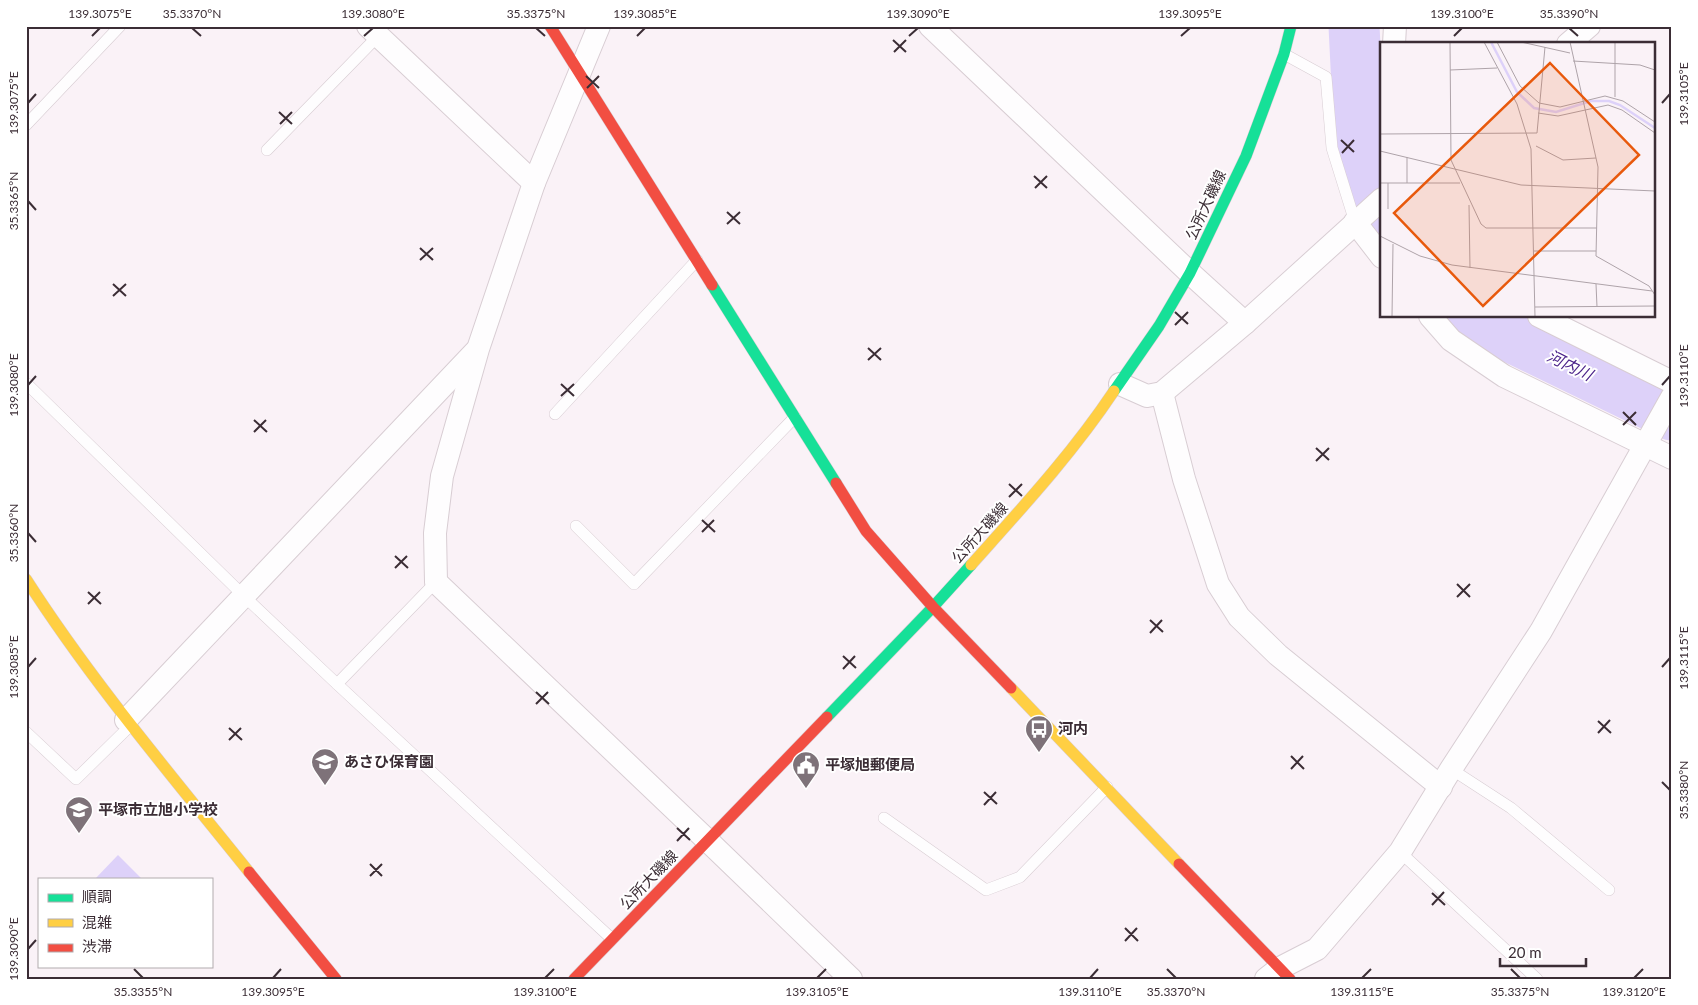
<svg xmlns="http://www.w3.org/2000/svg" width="1698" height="1005" viewBox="0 0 1698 1005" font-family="Lato,'Noto Sans JP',sans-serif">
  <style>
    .water { fill: #ddd1f9 }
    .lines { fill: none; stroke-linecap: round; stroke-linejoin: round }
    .river { stroke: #ddd1f9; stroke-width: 51 }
    .lane-casing { stroke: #d8cdd3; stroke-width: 12 }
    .street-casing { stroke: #d8cdd3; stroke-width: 24 }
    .fast-casing { stroke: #d8cdd3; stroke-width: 12 }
    .slow-casing { stroke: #d8cdd3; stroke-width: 12 }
    .jam-casing { stroke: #d8cdd3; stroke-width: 12 }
    .lane { stroke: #fefdfe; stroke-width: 11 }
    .street { stroke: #fefdfe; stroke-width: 22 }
    .fast { stroke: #16e098; stroke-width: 11 }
    .slow { stroke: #ffcf43; stroke-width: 11 }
    .jam { stroke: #f24e42; stroke-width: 11 }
    .ticks { fill: none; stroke: #3b2d35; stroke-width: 2 }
    .labels { text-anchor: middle; stroke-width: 4; stroke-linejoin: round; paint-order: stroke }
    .street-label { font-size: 15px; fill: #3b2d35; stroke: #fff }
    .poi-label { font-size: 15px; font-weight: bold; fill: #3b2d35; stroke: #fff; text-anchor: start }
    .water-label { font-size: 16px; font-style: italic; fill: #4b238a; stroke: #fff }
    .inset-river { fill: none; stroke: #ddd1f9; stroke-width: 2.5 }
    .inset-road { fill: none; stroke: #aea3a9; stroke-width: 1 }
    .view { fill: #e8590c; fill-opacity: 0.15; stroke: #e8590c; stroke-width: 2.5 }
    .inset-edge { fill: none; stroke: #3b2d35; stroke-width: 2.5 }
    .neatline { fill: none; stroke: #3b2d35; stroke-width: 2 }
    .ticks-label { font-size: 12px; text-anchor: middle; fill: #3b2d35 }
  </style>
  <rect width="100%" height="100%" fill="#faf2f7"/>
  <polygon class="water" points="118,855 142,879 95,879"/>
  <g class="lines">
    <g class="river">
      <polyline points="1354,26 1361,167 1382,210"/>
      <polyline points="1468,316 1672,415"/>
    </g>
    <g class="lane-casing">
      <g id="lane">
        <polyline points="1284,54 1326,77 1332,148 1355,222"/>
        <polyline points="26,125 120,26"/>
        <polyline points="267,150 378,36"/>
        <polyline points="26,383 244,596 337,684 612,939"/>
        <polyline points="555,414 697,260"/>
        <polyline points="576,526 634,584 795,417"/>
        <polyline points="337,684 436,582"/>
        <polyline points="26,732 76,779 130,726"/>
        <polyline points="1451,769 1511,808 1609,890"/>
        <polyline points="884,818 986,890 1020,877 1107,787"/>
        <polyline points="1400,852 1537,979"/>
      </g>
    </g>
    <g class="street-casing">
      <g id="street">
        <polyline points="368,26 534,183"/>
        <polyline points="599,26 534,183 478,349 442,476 435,533 436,582 708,841 851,979"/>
        <polyline points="930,26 1190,273 1245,323 1382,199"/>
        <polyline points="1394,44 1395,26"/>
        <polyline points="1568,44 1589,26"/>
        <polyline points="1355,222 1382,257"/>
        <polyline points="1430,316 1451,340 1504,376 1672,458"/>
        <polyline points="1539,316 1672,382"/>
        <polyline points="1120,384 1147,396 1162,393 1245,323"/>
        <polyline points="1162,393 1184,479 1218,584 1239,617 1278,655 1441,787"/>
        <polyline points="126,720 475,352"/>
        <polyline points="1266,979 1280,968 1317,949 1400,852 1451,769 1541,631 1672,397"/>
      </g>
    </g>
    <g class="fast-casing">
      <g id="fast">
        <polyline points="712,285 836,483"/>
        <polyline points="1114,391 1159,326 1190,273 1246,156 1284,54 1291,26"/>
        <polyline points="827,717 933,607 971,565"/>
      </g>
    </g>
    <g class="slow-casing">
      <g id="slow">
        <path d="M971,565C1021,509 1072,454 1114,391"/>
        <path d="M26,579C92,682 172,776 249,872"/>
        <polyline points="1011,688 1179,864"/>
      </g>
    </g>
    <g class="jam-casing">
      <g id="jam">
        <polyline points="550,26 712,285"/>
        <polyline points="836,483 866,531 933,607 1011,688"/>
        <polyline points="1179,864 1290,979"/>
        <polyline points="249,872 336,979"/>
        <polyline points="574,979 827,717"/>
      </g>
    </g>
    <use href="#lane" class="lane"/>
    <use href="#street" class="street"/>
    <use href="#fast" class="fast"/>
    <use href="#slow" class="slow"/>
    <use href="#jam" class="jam"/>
  </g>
  <path class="ticks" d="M192,28L201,36M536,28L545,36M1569,28L1578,36M92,36L100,28M364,36L373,28M637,36L645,28M909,36L918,28M1181,36L1190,28M1454,36L1462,28M893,40L906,52M894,52L906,40M586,76L599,88M587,88L599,76M28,103L36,94M1662,103L1670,94M279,112L292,124M280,124L292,112M1341,140L1354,152M1342,153L1354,140M1034,176L1047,188M1035,188L1047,176M28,201L36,210M727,212L740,224M727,224L740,212M420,248L433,260M420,260L433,248M113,284L126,296M113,296L126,284M1175,312L1188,324M1175,325L1188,312M868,348L881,360M868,360L881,348M561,384L574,396M28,385L36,376M1662,385L1670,376M561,396L574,384M1623,412L1636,425M254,420L267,432M1623,425L1636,412M254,432L266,420M1316,448L1329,460M1316,461L1329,448M1009,484L1022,496M1009,497L1022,484M702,520L715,532M702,532L714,520M28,533L36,542M395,556L408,568M395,568L407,556M1457,584L1470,597M88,592L101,604M1457,597L1470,584M88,604L100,592M1150,620L1163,632M1150,633L1162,620M843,656L856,668M28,667L36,658M1662,667L1670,658M843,669L855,656M536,692L549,704M536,704L548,692M1598,721L1611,733M229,728L242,740M1598,733L1610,720M229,740L241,728M1291,756L1304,769M1291,769L1303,756M1662,782L1670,790M984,792L997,804M984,805L996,792M677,828L690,840M677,841L689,828M370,864L382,876M370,876L382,864M1432,893L1445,905M1432,905L1444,892M1125,928L1138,941M1125,941L1137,928M28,949L36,940M134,969L143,978M1167,969L1176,978M1511,969L1520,978M273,978L281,969M545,978L554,969M817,978L826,969M1090,978L1098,969M1362,978L1371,969M1634,978L1643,969"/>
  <defs>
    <g id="bus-pin" transform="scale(1.4375)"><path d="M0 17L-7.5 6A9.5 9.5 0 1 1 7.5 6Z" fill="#7e7279" stroke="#fff"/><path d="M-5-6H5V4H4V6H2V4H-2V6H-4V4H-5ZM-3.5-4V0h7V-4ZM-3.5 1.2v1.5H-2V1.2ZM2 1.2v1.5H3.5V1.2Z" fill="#fff"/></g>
    <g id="school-pin" transform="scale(1.4375)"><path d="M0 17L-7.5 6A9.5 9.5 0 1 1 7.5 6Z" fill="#7e7279" stroke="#fff"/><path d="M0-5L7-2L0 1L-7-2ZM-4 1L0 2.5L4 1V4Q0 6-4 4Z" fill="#fff"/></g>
    <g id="civic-pin" transform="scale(1.4375)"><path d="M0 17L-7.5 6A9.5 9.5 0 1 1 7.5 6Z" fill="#7e7279" stroke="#fff"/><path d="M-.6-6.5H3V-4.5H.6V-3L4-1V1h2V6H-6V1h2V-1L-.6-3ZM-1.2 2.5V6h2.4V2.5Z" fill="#fff"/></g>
  </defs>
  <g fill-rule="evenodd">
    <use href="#bus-pin" x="1039" y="729"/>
    <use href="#school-pin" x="325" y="762"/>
    <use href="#civic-pin" x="806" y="765"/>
    <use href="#school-pin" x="79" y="810"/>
  </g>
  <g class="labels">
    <g class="street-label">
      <text transform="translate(1206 205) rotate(-65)" y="5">公所大磯線</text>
      <text transform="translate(980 533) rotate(-48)" y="5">公所大磯線</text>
      <text transform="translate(649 880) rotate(-46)" y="5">公所大磯線</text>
    </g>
    <g class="poi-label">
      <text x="1058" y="734">河内</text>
      <text x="344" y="767">あさひ保育園</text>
      <text x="825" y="770">平塚旭郵便局</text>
      <text x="98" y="815">平塚市立旭小学校</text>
    </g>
    <g class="water-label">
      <text transform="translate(1570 365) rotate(26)" y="6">河内川</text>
    </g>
  </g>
  <g transform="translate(1380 42)">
    <rect width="275" height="275" fill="#faf2f7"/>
    <path class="inset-river" d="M111,0L137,50L154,66L176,70L211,59H229L240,63L275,86"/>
    <path class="inset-road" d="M70,0L71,118L101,182L106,186H217M104,0L137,62L151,107L155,275M117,0L140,44L159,61L180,65L225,54L243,59L275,80M141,0L190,11M190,0L218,125L216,214L269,244L275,253V271M193,19L260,23L275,28M70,28L117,26M235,55V0M158,71L178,74L228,63L242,68L275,91M0,92L157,91L165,5M156,104L183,118L216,116M0,109L141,143L275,149M27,115V141M0,141H80M8,141V167M89,163L90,226M0,194L40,214L72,223L272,249M154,209H216M275,219V242M216,242L217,265M155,265L275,264M12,275L13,202"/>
    <path class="view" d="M170,21L259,113L103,264L14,171Z"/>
    <rect width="275" height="275" class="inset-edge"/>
  </g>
  <rect width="1698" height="1005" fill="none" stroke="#ffffff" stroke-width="55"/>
  <rect x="38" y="878" width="175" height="90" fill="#ffffff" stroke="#b1abae"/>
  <rect x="48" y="894" width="25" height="8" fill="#16e098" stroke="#b1abae"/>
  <text x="82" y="902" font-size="15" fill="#3b2d35">順調</text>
  <rect x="48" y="919" width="25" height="8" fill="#ffcf43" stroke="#b1abae"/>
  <text x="82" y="928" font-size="15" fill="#3b2d35">混雑</text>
  <rect x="48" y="944" width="25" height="8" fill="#f24e42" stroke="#b1abae"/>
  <text x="82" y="952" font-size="15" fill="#3b2d35">渋滞</text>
  <path d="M1500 958v8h86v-8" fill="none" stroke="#3b2d35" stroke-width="2.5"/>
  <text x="1508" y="958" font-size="15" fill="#3b2d35" stroke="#ffffff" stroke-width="4" paint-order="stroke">20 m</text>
  <rect x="28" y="28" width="1642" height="950" class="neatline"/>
  <g class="ticks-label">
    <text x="100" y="18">139.3075°E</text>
    <text x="192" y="18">35.3370°N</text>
    <text x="373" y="18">139.3080°E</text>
    <text x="536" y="18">35.3375°N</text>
    <text x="645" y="18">139.3085°E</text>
    <text x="918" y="18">139.3090°E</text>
    <text x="1190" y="18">139.3095°E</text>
    <text x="1462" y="18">139.3100°E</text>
    <text x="1569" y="18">35.3390°N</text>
    <text transform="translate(1684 94) rotate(-90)" y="4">139.3105°E</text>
    <text transform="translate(14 103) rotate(-90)" y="4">139.3075°E</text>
    <text transform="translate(14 201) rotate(-90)" y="4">35.3365°N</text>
    <text transform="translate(1684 376) rotate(-90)" y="4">139.3110°E</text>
    <text transform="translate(14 385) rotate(-90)" y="4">139.3080°E</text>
    <text transform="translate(14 533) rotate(-90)" y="4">35.3360°N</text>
    <text transform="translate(1684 658) rotate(-90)" y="4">139.3115°E</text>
    <text transform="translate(14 667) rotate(-90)" y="4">139.3085°E</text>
    <text transform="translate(1684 790) rotate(-90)" y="4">35.3380°N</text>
    <text transform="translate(14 949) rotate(-90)" y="4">139.3090°E</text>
    <text x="143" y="996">35.3355°N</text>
    <text x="273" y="996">139.3095°E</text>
    <text x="545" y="996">139.3100°E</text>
    <text x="817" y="996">139.3105°E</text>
    <text x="1090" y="996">139.3110°E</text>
    <text x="1176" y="996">35.3370°N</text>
    <text x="1362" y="996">139.3115°E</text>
    <text x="1520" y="996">35.3375°N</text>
    <text x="1634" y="996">139.3120°E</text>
  </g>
</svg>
